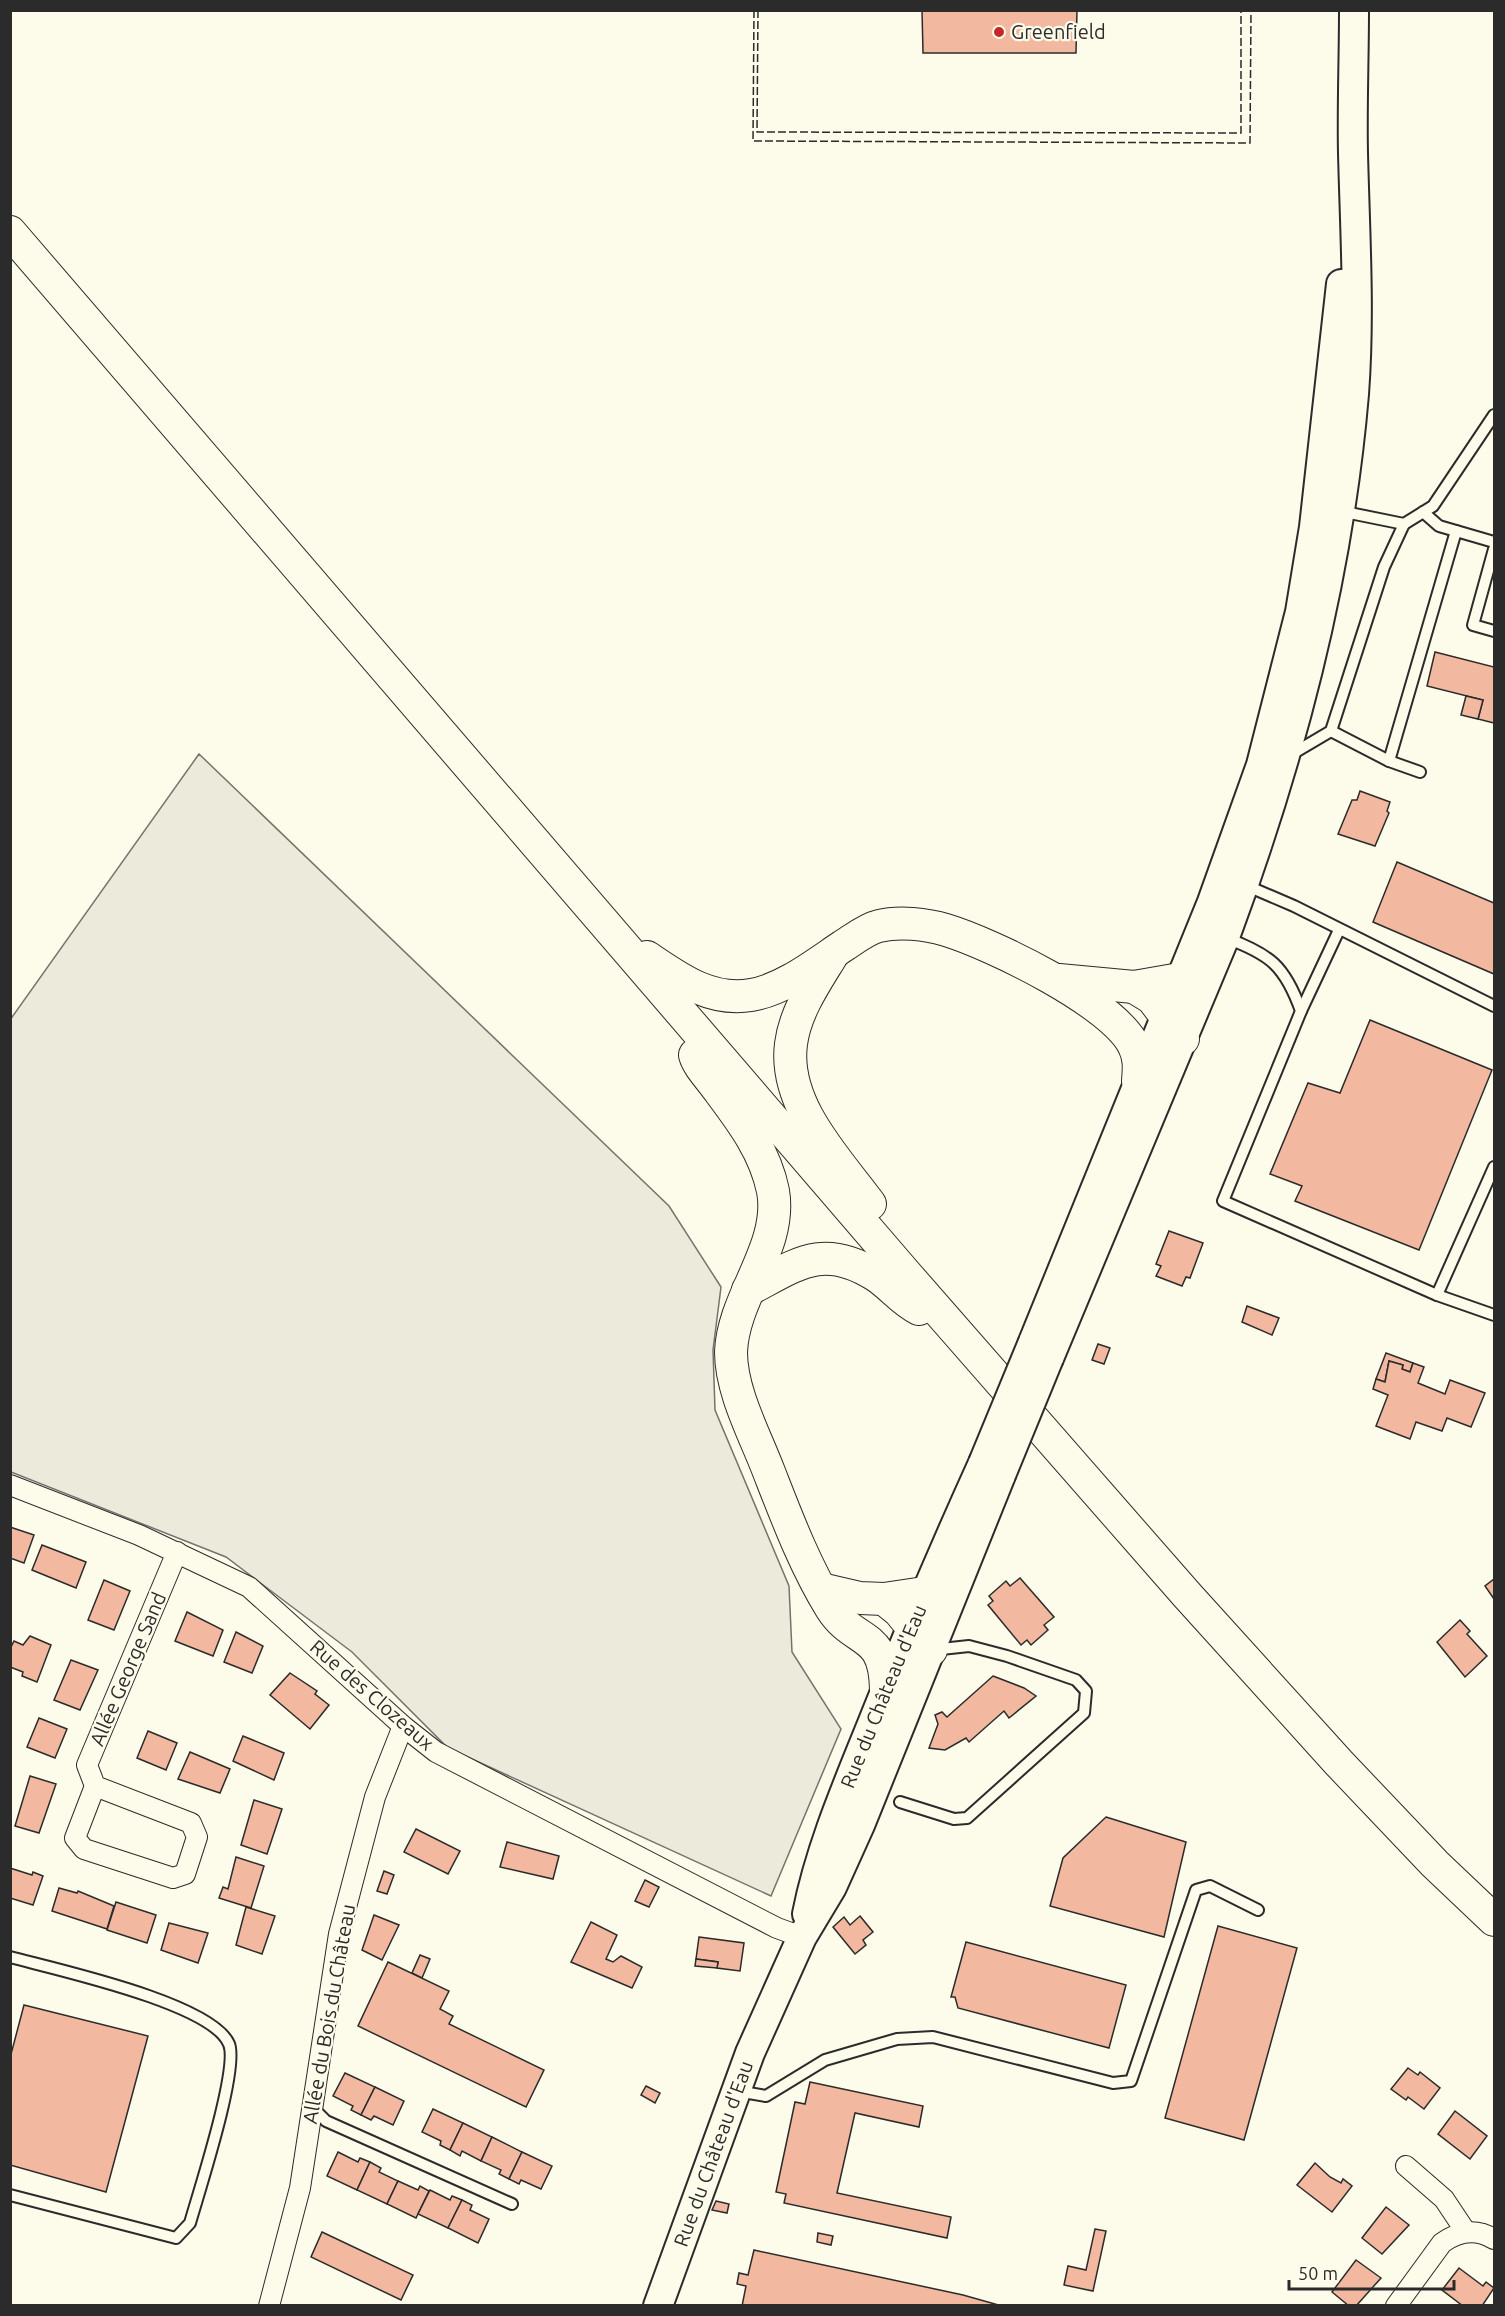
<svg xmlns="http://www.w3.org/2000/svg" width="1505" height="2316" viewBox="0 0 1505 2316" font-family="Ubuntu,sans-serif">
  <style>
    .green { fill: #ecebdb; stroke: #74746e; stroke-width: 1.5 }
    .building { fill: #f2b8a0; stroke: #2b2b2b; stroke-width: 1.5 }
    .lines { fill: none; stroke-linecap: round; stroke-linejoin: round }
    .lane-casing { stroke: #2b2b2b; stroke-width: 14 }
    .street-casing { stroke: #2b2b2b; stroke-width: 22 }
    .secondary-casing { stroke: #2b2b2b; stroke-width: 32 }
    .primary-casing { stroke: #2b2b2b; stroke-width: 34 }
    .lane { stroke: #fdfbea; stroke-width: 10 }
    .street { stroke: #fdfbea; stroke-width: 20 }
    .secondary { stroke: #fdfbea; stroke-width: 28 }
    .primary { stroke: #fdfbea; stroke-width: 32 }
    .secondary-bridge-casing { stroke: #2b2b2b; stroke-width: 32; stroke-linecap: butt }
    .secondary-bridge { stroke: #fdfbea; stroke-width: 28 }
    .fence { stroke: #2b2b2b; stroke-width: 1.5; stroke-dasharray: 8 3; stroke-linecap: butt }
    .poi-dot { fill: #c62828; stroke: #fdfbea; stroke-width: 2 }
    .labels { text-anchor: middle; stroke-width: 4.5; stroke-linejoin: round; paint-order: stroke }
    .poi-label { font-size: 20px; fill: #2b2b2b; stroke: #fdfbea; text-anchor: start }
    .street-label { font-size: 20px; fill: #2b2b2b; stroke: #fdfbea }
  </style>
  <rect width="100%" height="100%" fill="#fdfbea"/>
  <polygon class="green" points="199,754 669,1206 721,1287 713,1350 715,1410 789,1586 792,1652 841,1729 771,1896 448,1748 352,1652 226,1557 11,1472 10,1020"/>
  <g class="building">
    <polygon points="922,10 1077,10 1076,53 923,53"/>
    <polygon points="1435,652 1494,667 1494,723 1478,719 1483,700 1427,686"/>
    <polygon points="1466,696 1483,700 1478,719 1461,715"/>
    <polygon points="1360,791 1390,802 1387,811 1389,813 1375,846 1338,834 1352,800 1357,800"/>
    <polygon points="1397,862 1494,903 1494,974 1373,922"/>
    <polygon points="1370,1020 1492,1070 1419,1250 1295,1201 1302,1186 1270,1174 1308,1083 1340,1093"/>
    <polygon points="1169,1231 1203,1243 1190,1278 1186,1277 1182,1286 1156,1276 1161,1266 1156,1264"/>
    <polygon points="1247,1306 1279,1318 1272,1335 1242,1322"/>
    <polygon points="1098,1344 1110,1348 1104,1364 1092,1360"/>
    <polygon points="1386,1353 1413,1363 1410,1372 1402,1369 1403,1365 1389,1361 1385,1382 1376,1379"/>
    <polygon points="1389,1361 1403,1365 1402,1369 1410,1372 1413,1363 1424,1367 1418,1383 1445,1394 1450,1380 1485,1393 1471,1427 1447,1418 1442,1431 1416,1422 1410,1439 1376,1426 1388,1395 1373,1389 1376,1379 1385,1382"/>
    <polygon points="10,1527 34,1535 24,1563 10,1558"/>
    <polygon points="42,1545 86,1562 76,1588 32,1570"/>
    <polygon points="1020,1578 1054,1617 1044,1625 1048,1630 1031,1645 1027,1640 1021,1645 988,1605 993,1601 989,1596 1006,1581 1010,1586"/>
    <polygon points="1494,1579 1494,1599 1485,1586"/>
    <polygon points="104,1580 130,1591 114,1630 88,1620"/>
    <polygon points="187,1612 223,1630 213,1656 175,1641"/>
    <polygon points="1460,1620 1470,1631 1467,1634 1487,1656 1465,1677 1437,1642"/>
    <polygon points="236,1632 263,1646 252,1673 224,1662"/>
    <polygon points="30,1636 51,1645 37,1682 22,1676 23,1672 10,1667 10,1649 14,1641 23,1645"/>
    <polygon points="71,1660 98,1670 80,1710 54,1700"/>
    <polygon points="290,1673 317,1691 315,1694 329,1705 310,1729 270,1695"/>
    <polygon points="993,1676 1024,1688 1036,1696 1009,1718 1004,1711 969,1742 966,1738 945,1750 929,1748 938,1724 935,1715 942,1712 947,1717"/>
    <polygon points="39,1718 67,1729 55,1758 27,1747"/>
    <polygon points="148,1731 177,1743 166,1770 137,1758"/>
    <polygon points="243,1736 284,1753 274,1780 233,1761"/>
    <polygon points="190,1752 230,1769 220,1793 178,1779"/>
    <polygon points="30,1776 56,1784 39,1833 15,1826"/>
    <polygon points="254,1800 282,1809 267,1854 241,1845"/>
    <polygon points="1106,1817 1186,1842 1164,1937 1050,1906 1063,1858"/>
    <polygon points="416,1829 460,1851 448,1874 404,1852"/>
    <polygon points="507,1842 559,1856 553,1879 500,1867"/>
    <polygon points="236,1857 264,1866 251,1908 219,1898 223,1887 228,1889"/>
    <polygon points="10,1868 32,1875 33,1872 43,1876 33,1905 10,1898"/>
    <polygon points="384,1871 394,1875 387,1894 377,1891"/>
    <polygon points="645,1880 659,1887 649,1907 635,1901"/>
    <polygon points="59,1888 77,1893 78,1891 114,1906 107,1929 52,1911"/>
    <polygon points="116,1902 156,1915 147,1943 107,1930"/>
    <polygon points="246,1907 275,1916 262,1954 236,1945"/>
    <polygon points="374,1915 399,1925 382,1960 362,1950"/>
    <polygon points="860,1916 873,1932 863,1940 866,1945 855,1954 833,1927 844,1917 850,1925"/>
    <polygon points="591,1922 617,1935 606,1959 613,1962 621,1956 642,1967 632,1988 571,1962"/>
    <polygon points="169,1923 208,1933 198,1963 161,1950"/>
    <polygon points="1218,1926 1297,1948 1244,2140 1165,2118"/>
    <polygon points="699,1937 744,1943 740,1971 717,1968 718,1962 696,1959"/>
    <polygon points="966,1942 1126,1985 1109,2048 958,2008 955,1997 951,1997"/>
    <polygon points="420,1955 430,1959 422,1978 412,1973"/>
    <polygon points="696,1959 718,1962 717,1968 695,1966"/>
    <polygon points="388,1962 449,1991 440,2009 453,2016 449,2024 544,2070 526,2107 358,2026"/>
    <polygon points="24,2005 148,2036 106,2192 10,2165 10,2058"/>
    <polygon points="1408,2068 1418,2075 1420,2072 1440,2088 1424,2109 1408,2097 1406,2100 1391,2089"/>
    <polygon points="345,2073 375,2087 361,2115 351,2110 353,2106 333,2096"/>
    <polygon points="810,2082 923,2106 919,2127 855,2113 837,2193 951,2217 947,2238 784,2203 786,2194 776,2192 795,2102 805,2104"/>
    <polygon points="646,2086 660,2093 655,2103 641,2095"/>
    <polygon points="375,2087 404,2101 393,2125 374,2116 371,2120 361,2115"/>
    <polygon points="433,2109 463,2123 450,2150 440,2145 441,2141 422,2132"/>
    <polygon points="1455,2111 1487,2136 1470,2159 1438,2134"/>
    <polygon points="463,2123 492,2137 481,2161 462,2151 460,2156 450,2150"/>
    <polygon points="492,2137 522,2152 509,2179 499,2174 501,2170 481,2161"/>
    <polygon points="338,2152 358,2162 360,2158 370,2162 357,2190 327,2176"/>
    <polygon points="522,2152 552,2166 541,2189 521,2180 519,2184 509,2179"/>
    <polygon points="370,2162 381,2168 379,2172 398,2181 387,2204 357,2190"/>
    <polygon points="1315,2163 1330,2177 1341,2183 1343,2179 1352,2186 1332,2212 1297,2185"/>
    <polygon points="398,2181 418,2190 420,2186 429,2191 416,2218 387,2204"/>
    <polygon points="430,2190 450,2200 452,2196 462,2200 448,2228 418,2214"/>
    <polygon points="462,2200 472,2205 470,2210 489,2219 478,2243 448,2228"/>
    <polygon points="716,2201 729,2204 727,2213 712,2210"/>
    <polygon points="1386,2207 1409,2225 1382,2254 1362,2238"/>
    <polygon points="1095,2229 1106,2231 1093,2291 1064,2285 1068,2266 1086,2270"/>
    <polygon points="322,2232 413,2275 401,2300 311,2257"/>
    <polygon points="818,2233 833,2236 831,2245 817,2242"/>
    <polygon points="754,2250 963,2295 1002,2306 742,2306 746,2286 737,2284 739,2273 748,2275"/>
    <polygon points="1356,2260 1381,2278 1356,2306 1349,2306 1332,2292"/>
    <polygon points="1459,2268 1483,2286 1486,2282 1494,2288 1482,2306 1463,2306 1442,2290"/>
  </g>
  <g class="lines">
    <g class="lane-casing">
      <g id="lane">
        <polyline points="1340,511 1404,524 1433,506 1494,415"/>
        <polyline points="1423,512 1439,526 1494,542"/>
        <polyline points="1494,549 1473,625 1494,631"/>
        <polyline points="1331,731 1389,761 1456,531"/>
        <polyline points="1292,754 1331,731 1384,567 1404,524"/>
        <polyline points="1389,761 1420,772"/>
        <polyline points="1245,885 1294,906 1494,1006"/>
        <path d="M1226,938C1270,954 1285,966 1301,1011L1223,1201L1437,1295L1494,1167"/>
        <polyline points="1301,1011 1339,930"/>
        <polyline points="1437,1295 1494,1315"/>
        <polyline points="900,1802 954,1819 967,1818 1084,1713 1086,1691 1076,1680 1007,1656 969,1646 932,1650"/>
        <path d="M10,1957C54,1969 212,2003 229,2044C239,2069 199,2191 190,2223L176,2238L10,2195"/>
        <polyline points="737,2091 766,2096 825,2060 897,2039 933,2037 1113,2083 1131,2081 1196,1890 1210,1886 1258,1910"/>
        <polyline points="312,2107 326,2121 512,2204"/>
      </g>
    </g>
    <g class="street-casing">
      <g id="street">
        <polyline points="10,1485 139,1535 249,1587 403,1726 436,1752 777,1928 802,1937"/>
        <polyline points="95,1786 191,1823 197,1837 185,1874 173,1878 84,1849 75,1838 95,1786 87,1765 177,1552"/>
        <polyline points="1406,2166 1444,2199 1466,2232"/>
        <polyline points="269,2306 300,2188 339,1934 375,1797 403,1726"/>
        <path d="M1396,2306L1442,2243C1458,2231 1476,2228 1494,2239"/>
      </g>
    </g>
    <g class="secondary-casing">
      <g id="secondary">
        <polyline points="1033,1342 1212,902 1261,765 1300,612 1314,527 1341,284"/>
        <path d="M1049,1358L1225,937C1290,761 1338,582 1354,394C1360,314 1355,234 1353,153C1352,105 1354,58 1354,10"/>
        <path id="s1" d="M807,1914C820,1848 847,1786 872,1724C907,1636 944,1549 983,1463"/>
        <path id="s2" d="M658,2306L750,2053L802,1937L832,1887L860,1825L1001,1475"/>
      </g>
    </g>
    <g class="primary-casing">
      <g id="primary">
        <polyline points="10,232 906,1274 1187,1595 1339,1763 1435,1864 1494,1920"/>
        <path d="M647,957C678,978 710,1002 751,995C783,990 816,964 843,946C853,940 866,929 879,926C899,921 926,924 946,930C992,944 1114,1003 1134,1046C1140,1058 1139,1068 1138,1081"/>
        <path d="M831,957C815,983 795,1012 791,1044C783,1105 837,1159 870,1204"/>
        <polyline points="1059,980 1134,987 1180,979"/>
        <polyline points="1134,987 1152,998 1183,1039"/>
        <path d="M695,1055C698,1066 710,1078 717,1088C741,1120 765,1151 773,1191C783,1247 733,1296 731,1352C731,1392 755,1435 769,1472C787,1518 805,1566 831,1608C855,1646 885,1629 886,1690"/>
        <path d="M748,1290C796,1265 822,1242 875,1275C891,1285 902,1301 919,1309"/>
        <polyline points="821,1589 860,1598 884,1599 924,1593"/>
        <polyline points="884,1599 899,1611 931,1650"/>
      </g>
    </g>
    <use href="#lane" class="lane"/>
    <use href="#street" class="street"/>
    <use href="#secondary" class="secondary"/>
    <use href="#primary" class="primary"/>
    <g class="secondary-bridge-casing">
      <g id="secondary-bridge">
        <polyline points="983,1463 1033,1342"/>
        <polyline points="1001,1475 1049,1358"/>
      </g>
    </g>
    <use href="#secondary-bridge" class="secondary-bridge"/>
    <g class="fence">
      <polyline points="754,10 753,141 1250,143 1251,10"/>
      <polyline points="758,10 757,132 1241,133 1241,10"/>
    </g>
  </g>
  <circle class="poi-dot" cx="999" cy="32" r="6"/>
  <g class="labels">
    <g class="poi-label">
      <text x="1011" y="39">Greenfield</text>
    </g>
    <g class="street-label">
      <text transform="translate(128 1669) rotate(-67)" y="7">Allée George Sand</text>
      <text transform="translate(372 1695) rotate(41)" y="7">Rue des Clozeaux</text>
      <text dy="7" stroke="none"><textPath href="#s1" startOffset="231">Rue du Château d'Eau</textPath></text>
      <text transform="translate(329 2014) rotate(-80)" y="7">Allée du Bois du Château</text>
      <text dy="7" stroke="none"><textPath href="#s2" startOffset="162">Rue du Château d'Eau</textPath></text>
    </g>
  </g>
  <rect width="1505" height="2316" fill="none" stroke="#2b2b2b" stroke-width="24"/>
  <path d="M1289 2280v9h165v-9" fill="none" stroke="#2b2b2b" stroke-width="3"/>
  <text x="1298" y="2280" font-size="18" fill="#2b2b2b" stroke="#fdfbea" stroke-width="4.5" paint-order="stroke">50 m</text>
</svg>
